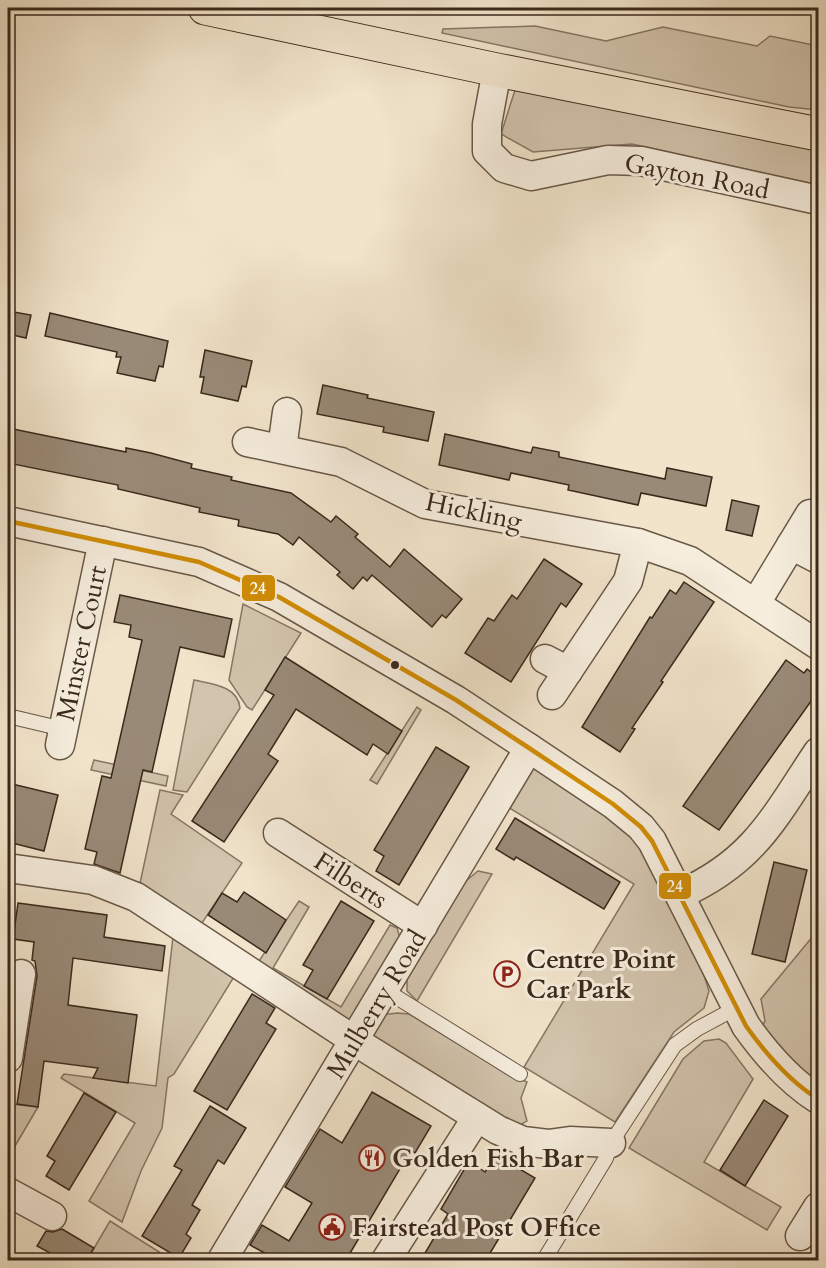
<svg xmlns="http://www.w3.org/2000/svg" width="826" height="1268" viewBox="0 0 826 1268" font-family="Cardo,serif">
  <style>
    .green { fill: #d2c4ad; stroke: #867664; stroke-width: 1.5 }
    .building { fill: #998a77; stroke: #3a291b; stroke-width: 1.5 }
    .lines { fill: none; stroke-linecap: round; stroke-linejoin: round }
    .lane-casing { stroke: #685847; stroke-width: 16 }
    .street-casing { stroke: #685847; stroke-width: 31 }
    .primary-casing { stroke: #3a291b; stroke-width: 35 }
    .lane { stroke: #f6eddd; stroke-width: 14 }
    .street { stroke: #f6eddd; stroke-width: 28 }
    .primary { stroke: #f1e4cb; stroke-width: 33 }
    .bus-1-casing { stroke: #f6eddd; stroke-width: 9 }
    .bus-1 { stroke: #d18d05; stroke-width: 4.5 }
    .bus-dot { fill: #3a291b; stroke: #f6eddd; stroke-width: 2 }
    .labels { text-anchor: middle; stroke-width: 6; stroke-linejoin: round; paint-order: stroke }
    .street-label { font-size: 26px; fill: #3a291b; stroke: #f6eddd }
    .poi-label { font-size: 26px; font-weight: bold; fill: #3a291b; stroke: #f6eddd; text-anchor: start }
    .line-badge { stroke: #f6eddd; stroke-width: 2 }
    .badge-label { font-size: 16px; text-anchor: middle; font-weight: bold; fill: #fff }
  </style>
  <rect width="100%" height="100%" fill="#f1e4cb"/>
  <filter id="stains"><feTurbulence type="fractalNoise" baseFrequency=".00333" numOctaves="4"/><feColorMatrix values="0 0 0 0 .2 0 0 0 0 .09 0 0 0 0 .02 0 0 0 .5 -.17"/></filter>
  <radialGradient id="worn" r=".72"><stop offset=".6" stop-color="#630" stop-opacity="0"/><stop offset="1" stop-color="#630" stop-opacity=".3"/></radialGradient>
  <g class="green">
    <polygon points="535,26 606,41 663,27 757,46 770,36 813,45 818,42 818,110 789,107 442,33 443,29"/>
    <polygon points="516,87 818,150 818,185 632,144 533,152 501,134"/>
    <polygon points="243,604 301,633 252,710 247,707 229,680"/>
    <path d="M194,680C212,684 238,686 240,708L187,792L173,790Z"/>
    <polygon points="417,707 421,710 377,784 370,780"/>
    <polygon points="94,760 168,776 166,786 91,770"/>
    <polygon points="532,766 628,827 640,845 701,966 709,991 704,1008 674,1032 615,1122 524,1067 634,884 506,806"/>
    <polygon points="160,790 183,795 171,814 242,863 200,926 139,888"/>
    <polygon points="478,871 492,874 417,1001 407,991 407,978 461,885"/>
    <polygon points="299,901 309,907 273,968 341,1007 390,925 397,928 400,938 352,1027 257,964"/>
    <polygon points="174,928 237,972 174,1074 168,1078 162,1128 141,1171 122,1222 89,1201 135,1123 61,1078 64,1074 156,1086"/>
    <polygon points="818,930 818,1081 793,1064 762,1026 765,1021 761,999"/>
    <polygon points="397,1013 409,1014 501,1070 527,1082 521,1098 527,1121 520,1125 502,1124 366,1040 381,1015"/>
    <polygon points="719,1039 726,1043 753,1079 704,1162 781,1207 767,1230 629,1148 683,1059 704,1041"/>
    <polygon points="10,1086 13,1086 11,1104 38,1107 8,1158 8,1090"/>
    <polygon points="110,1221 172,1260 87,1260"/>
  </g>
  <g class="building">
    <polygon points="8,311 31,315 26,338 8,334"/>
    <polygon points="50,313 168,341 163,367 159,366 155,381 117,373 121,357 116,357 117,352 45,336"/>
    <polygon points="205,350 252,361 246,387 242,386 238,401 201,393 204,377 200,377"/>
    <polygon points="323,385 368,395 367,398 434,412 428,441 383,432 384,427 317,414"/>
    <polygon points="8,428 126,452 126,448 151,453 192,464 191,468 232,477 231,480 291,493 331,522 336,516 358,534 355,537 390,567 404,549 462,599 446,618 442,615 432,627 372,575 367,581 363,577 353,589 337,575 340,572 299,537 293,545 278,534 238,526 239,520 199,512 200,508 118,489 118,485 8,463"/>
    <polygon points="445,434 531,453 533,447 559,452 559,457 665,479 667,468 712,477 706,506 641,493 638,505 568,490 569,485 511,473 509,480 439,465"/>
    <polygon points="732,500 759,506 752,536 726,530"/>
    <polygon points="544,559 582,584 566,607 561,603 511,682 465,653 488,618 494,621 512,595 517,599"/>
    <polygon points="684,582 714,602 661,681 663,682 632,728 635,729 620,752 582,727 650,617 652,618 670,590 676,594"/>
    <polygon points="120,595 232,619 224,657 180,647 152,772 143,770 120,873 94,864 97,852 85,849 102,776 111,778 142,640 129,637 131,625 114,622"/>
    <polygon points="285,657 402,731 388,754 373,744 367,755 296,709 268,754 278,761 224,842 192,821 274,695 265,690"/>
    <polygon points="786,660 804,673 807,669 819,678 819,690 719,830 683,806"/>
    <polygon points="436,747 469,767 399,885 376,871 384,856 374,850"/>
    <polygon points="8,783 58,795 44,851 8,842"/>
    <polygon points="515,818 620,882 604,909 516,857 514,860 496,849"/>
    <polygon points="774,862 807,870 785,962 752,954"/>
    <polygon points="244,892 286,920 266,953 208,915 222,893 237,902"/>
    <polygon points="341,901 374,921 327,999 304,986 313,970 303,965"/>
    <polygon points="18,903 107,915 104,937 165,946 162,971 73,958 68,1005 137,1015 128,1083 93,1078 98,1068 44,1061 38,1107 17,1104 37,976 35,961 32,960 34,942 13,939"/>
    <polygon points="252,994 275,1008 266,1023 276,1029 227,1110 194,1091"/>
    <polygon points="372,1092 431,1126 415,1153 411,1150 346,1260 277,1260 250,1245 262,1225 289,1241 312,1203 285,1187 320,1129 342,1143"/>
    <polygon points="84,1093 116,1112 69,1190 46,1176 55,1161 47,1156"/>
    <polygon points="764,1100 788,1116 745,1186 720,1170"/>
    <polygon points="210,1106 246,1128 224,1164 218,1160 192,1205 200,1210 186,1234 191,1238 179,1258 142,1236 182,1170 174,1166"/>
    <polygon points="496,1155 535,1178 486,1260 421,1260 448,1214 441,1209 469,1161 485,1172"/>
    <polygon points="62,1229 94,1248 86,1260 63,1260 37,1246 46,1231 53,1232"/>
  </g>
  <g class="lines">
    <g class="lane-casing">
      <g id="lane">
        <polyline points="8,716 63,729"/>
        <polyline points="385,990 520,1074"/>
        <polyline points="544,1260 606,1158 611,1143 675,1045 697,1029 736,1008"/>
      </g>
    </g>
    <g class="street-casing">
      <g id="street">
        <polyline points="497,70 487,124 487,151 504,168 531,176 608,160 641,161 818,200"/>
        <polyline points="247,442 341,462 425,504 638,543 690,561 818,645"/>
        <polyline points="282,449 287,412"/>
        <path d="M8,521L199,562L279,597L456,700L529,748L613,804L641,827L652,841L746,1026C766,1054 789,1081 818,1099"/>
        <polyline points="791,545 818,559"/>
        <polyline points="756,603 810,514"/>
        <polyline points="545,659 568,671"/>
        <polyline points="552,695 628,581 638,543"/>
        <polyline points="60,745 103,541"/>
        <polyline points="278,833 423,926"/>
        <polyline points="8,868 93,880 136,897 369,1050 498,1130 523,1141 548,1144 570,1141 611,1143"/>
        <path d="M681,894C755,861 775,816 818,752"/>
        <polyline points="8,1058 21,974"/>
        <polyline points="8,1192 52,1216"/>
        <polyline points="800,1236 818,1207"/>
        <polyline points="222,1260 529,748"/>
        <polyline points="386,1260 477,1117"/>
      </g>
    </g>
    <g class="primary-casing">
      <polyline id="primary" points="205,8 497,70 818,134"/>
    </g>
    <use href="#lane" class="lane"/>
    <use href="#street" class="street"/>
    <use href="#primary" class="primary"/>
    <g class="bus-1-casing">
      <path id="bus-1" d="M8,521L199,562L279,597L456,700L529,748L613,804L641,827L652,841L746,1026C766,1054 789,1081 818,1099"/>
    </g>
    <use href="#bus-1" class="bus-1"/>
  </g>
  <defs>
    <g id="parking-ring" transform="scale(1.35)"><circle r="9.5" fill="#f6eddd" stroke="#8f2418" stroke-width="1.5"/><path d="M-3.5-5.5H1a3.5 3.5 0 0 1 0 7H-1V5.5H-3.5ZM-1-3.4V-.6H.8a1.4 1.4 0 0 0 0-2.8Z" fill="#8f2418"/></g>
    <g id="restaurant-ring" transform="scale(1.35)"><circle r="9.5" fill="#f6eddd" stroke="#8f2418" stroke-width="1.5"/><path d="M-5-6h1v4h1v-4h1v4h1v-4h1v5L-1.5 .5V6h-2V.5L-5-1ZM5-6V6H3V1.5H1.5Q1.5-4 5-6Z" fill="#8f2418"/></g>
    <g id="civic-ring" transform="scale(1.35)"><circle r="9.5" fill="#f6eddd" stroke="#8f2418" stroke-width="1.5"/><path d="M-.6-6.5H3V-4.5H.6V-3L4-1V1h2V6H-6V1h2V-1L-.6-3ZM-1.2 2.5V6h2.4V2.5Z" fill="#8f2418"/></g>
  </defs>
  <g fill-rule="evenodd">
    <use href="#parking-ring" x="507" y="974"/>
    <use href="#restaurant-ring" x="372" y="1158"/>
    <use href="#civic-ring" x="332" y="1227"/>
  </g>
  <circle class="bus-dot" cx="395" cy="665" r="5"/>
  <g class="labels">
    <g class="street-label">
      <text transform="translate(697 176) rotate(11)" y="9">Gayton Road</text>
      <text transform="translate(474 511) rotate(12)" y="9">Hickling</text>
      <text transform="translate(81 643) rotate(-78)" y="9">Minster Court</text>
      <text transform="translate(351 880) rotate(33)" y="9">Filberts</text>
      <text transform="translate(376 1004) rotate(-59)" y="9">Mulberry Road</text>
    </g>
    <g class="poi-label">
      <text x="526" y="968">Centre Point<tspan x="526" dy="30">Car Park</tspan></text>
      <text x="392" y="1167">Golden Fish Bar</text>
      <text x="352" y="1236">Fairstead Post OFfice</text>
    </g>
  </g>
  <g class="line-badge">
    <rect x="241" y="574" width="35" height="28" rx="6" fill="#d18d05"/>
    <rect x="658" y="872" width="34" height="28" rx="6" fill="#d18d05"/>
  </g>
  <g class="badge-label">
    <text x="258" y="594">24</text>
    <text x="675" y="892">24</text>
  </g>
  <rect width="826" height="1268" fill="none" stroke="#f1e4cb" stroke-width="30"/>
  <rect x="9" y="9" width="808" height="1250" fill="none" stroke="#3a291b" stroke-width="3"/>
  <rect x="15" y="15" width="796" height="1238" fill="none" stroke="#3a291b" stroke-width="1.5"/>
  <rect width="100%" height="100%" filter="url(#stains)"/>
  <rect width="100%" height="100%" fill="url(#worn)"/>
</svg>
